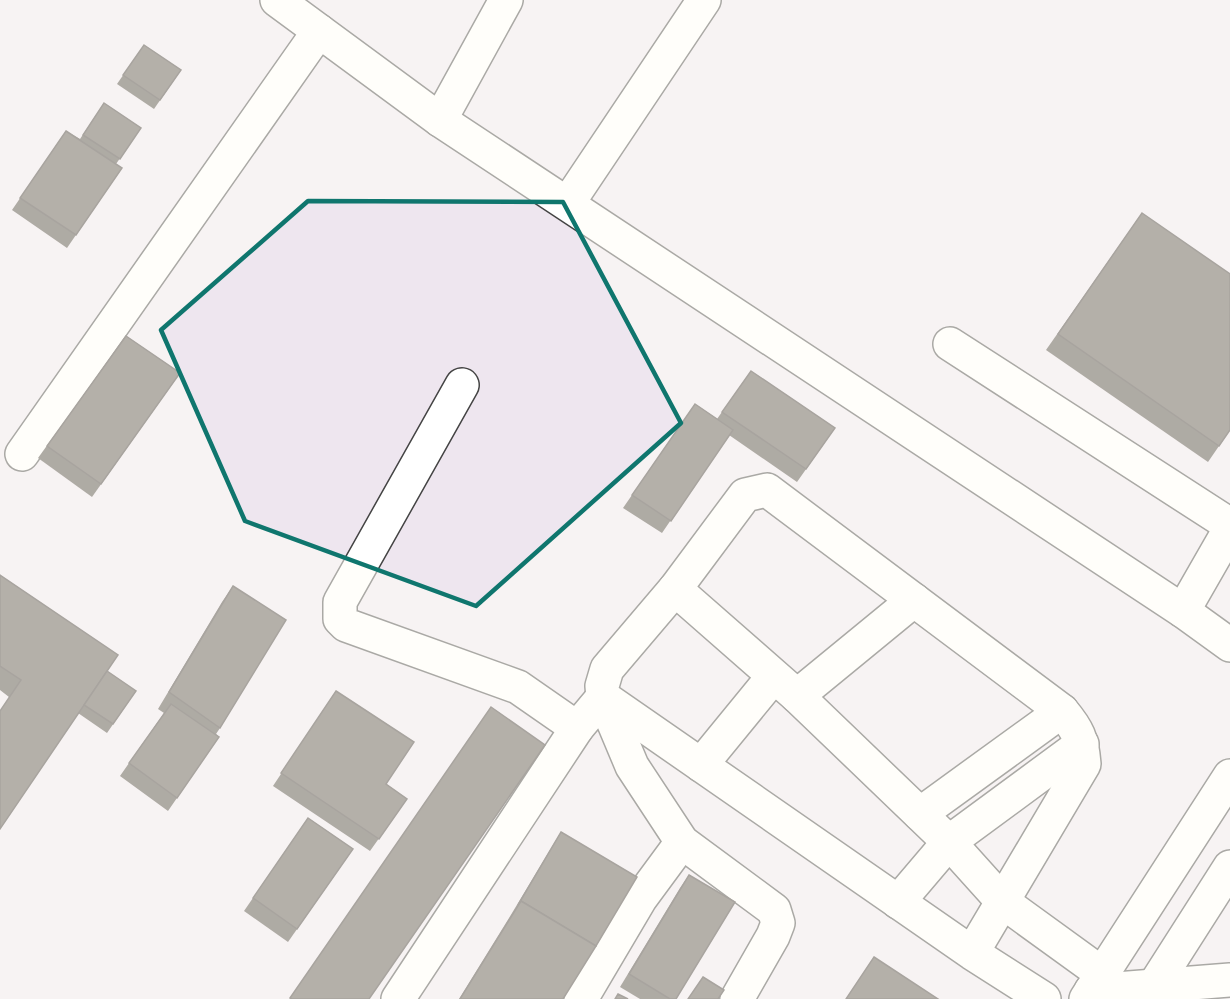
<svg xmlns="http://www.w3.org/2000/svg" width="1230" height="999" viewBox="0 0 1230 999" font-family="'Playfair Display',serif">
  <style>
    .industrial { fill: #eee6ef }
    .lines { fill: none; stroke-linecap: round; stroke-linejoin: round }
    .minor-casing { stroke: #444; stroke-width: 36 }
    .minor { stroke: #fff; stroke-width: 33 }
    .wall { fill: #4d4742 }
    .building { fill: #5a524d; stroke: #3f3936; stroke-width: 1.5 }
    .marked { fill: none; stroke: #0f766e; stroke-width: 4.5; stroke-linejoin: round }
  </style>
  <rect width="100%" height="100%" fill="#fffdf5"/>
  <rect class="industrial" x="0" y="0" width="1230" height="999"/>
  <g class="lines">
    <g class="minor-casing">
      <g id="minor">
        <polyline points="277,0 440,120 1183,611 1230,645"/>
        <polyline points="440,120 506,0"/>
        <polyline points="568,203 704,0"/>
        <polyline points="950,344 1230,525"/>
        <polyline points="462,385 340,602 340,619 346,625 518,687 577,728"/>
        <polyline points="22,454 319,31"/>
        <polyline points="675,589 797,696 949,842 1003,902 1101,973"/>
        <polyline points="1183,611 1230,529"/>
        <polyline points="797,696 914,600"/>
        <polyline points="701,765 773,677"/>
        <polyline points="920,814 1062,711"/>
        <polyline points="898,902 949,842 1082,744"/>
        <path d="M972,953L1084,764C1082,739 1078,730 1062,711L767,490L745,495L675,589L607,669L602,686L603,697L972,953L1044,999"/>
        <polyline points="1154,986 1230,867"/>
        <polyline points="1091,991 1230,980"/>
        <polyline points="398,999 577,728 603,697 632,766 682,842 774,910 778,923 773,936 737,999"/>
        <polyline points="581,999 640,899 682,842"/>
        <polyline points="1086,999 1230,776"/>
      </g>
    </g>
    <use href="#minor" class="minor"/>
  </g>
  <g class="wall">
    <polygon points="144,45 181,70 154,109 117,84"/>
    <polygon points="104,103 141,128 116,164 122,168 67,248 12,210 66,131 80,139"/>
    <polygon points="1142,213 1230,430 1208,462 1046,350"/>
    <polygon points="126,336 180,373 92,497 38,458"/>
    <polygon points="751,371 835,428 797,482 729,435 662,533 623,508 695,404 717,419"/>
    <polygon points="0,575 103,676 136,691 107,733 78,713 9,697 0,690"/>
    <polygon points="233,586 220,728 216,734 219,737 168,811 120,776 164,713 158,709 222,602"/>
    <polygon points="336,691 386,784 407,799 370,851 273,786"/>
    <polygon points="308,818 353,849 288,942 244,911"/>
    <polygon points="561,832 563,999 459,999 509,918 553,845"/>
    <polygon points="689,875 676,999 640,999 620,987 680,888"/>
  </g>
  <g class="building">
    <polygon points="144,45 181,70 160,100 123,75"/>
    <polygon points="104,103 141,128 120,159 83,135"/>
    <polygon points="66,131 122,168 76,235 20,198"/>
    <polygon points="1142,213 1230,274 1230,430 1219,446 1058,334"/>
    <polygon points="126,336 180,373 101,484 47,446"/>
    <polygon points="751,371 835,428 806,469 722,412"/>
    <polygon points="695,404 733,430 671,521 632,495"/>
    <polygon points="0,575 118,655 0,829 0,711 21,680 0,666"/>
    <polygon points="233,586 286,620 220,728 169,692"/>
    <polygon points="107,671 136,691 113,724 84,705"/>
    <polygon points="336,691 414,742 386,784 407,799 379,839 281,773"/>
    <polygon points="171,704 219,737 177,798 129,763"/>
    <polygon points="491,707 545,745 369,999 292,999 290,998"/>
    <polygon points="308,818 353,849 297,929 253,898"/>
    <polygon points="561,832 637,877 596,946 521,901 518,905"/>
    <polygon points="689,875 735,902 676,999 670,999 629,974"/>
    <polygon points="521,901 596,946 563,999 460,999"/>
    <polygon points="874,957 938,999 846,999"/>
    <polygon points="703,977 724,990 718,999 688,999"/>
    <polygon points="618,994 628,999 615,999"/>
  </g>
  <path d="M0 0H1230V999H0ZM308,201L563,202L681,423L476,606L245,521L161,330Z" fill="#fffdf5" fill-opacity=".55" fill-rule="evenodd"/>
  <path class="marked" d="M308,201L563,202L681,423L476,606L245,521L161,330Z"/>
</svg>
